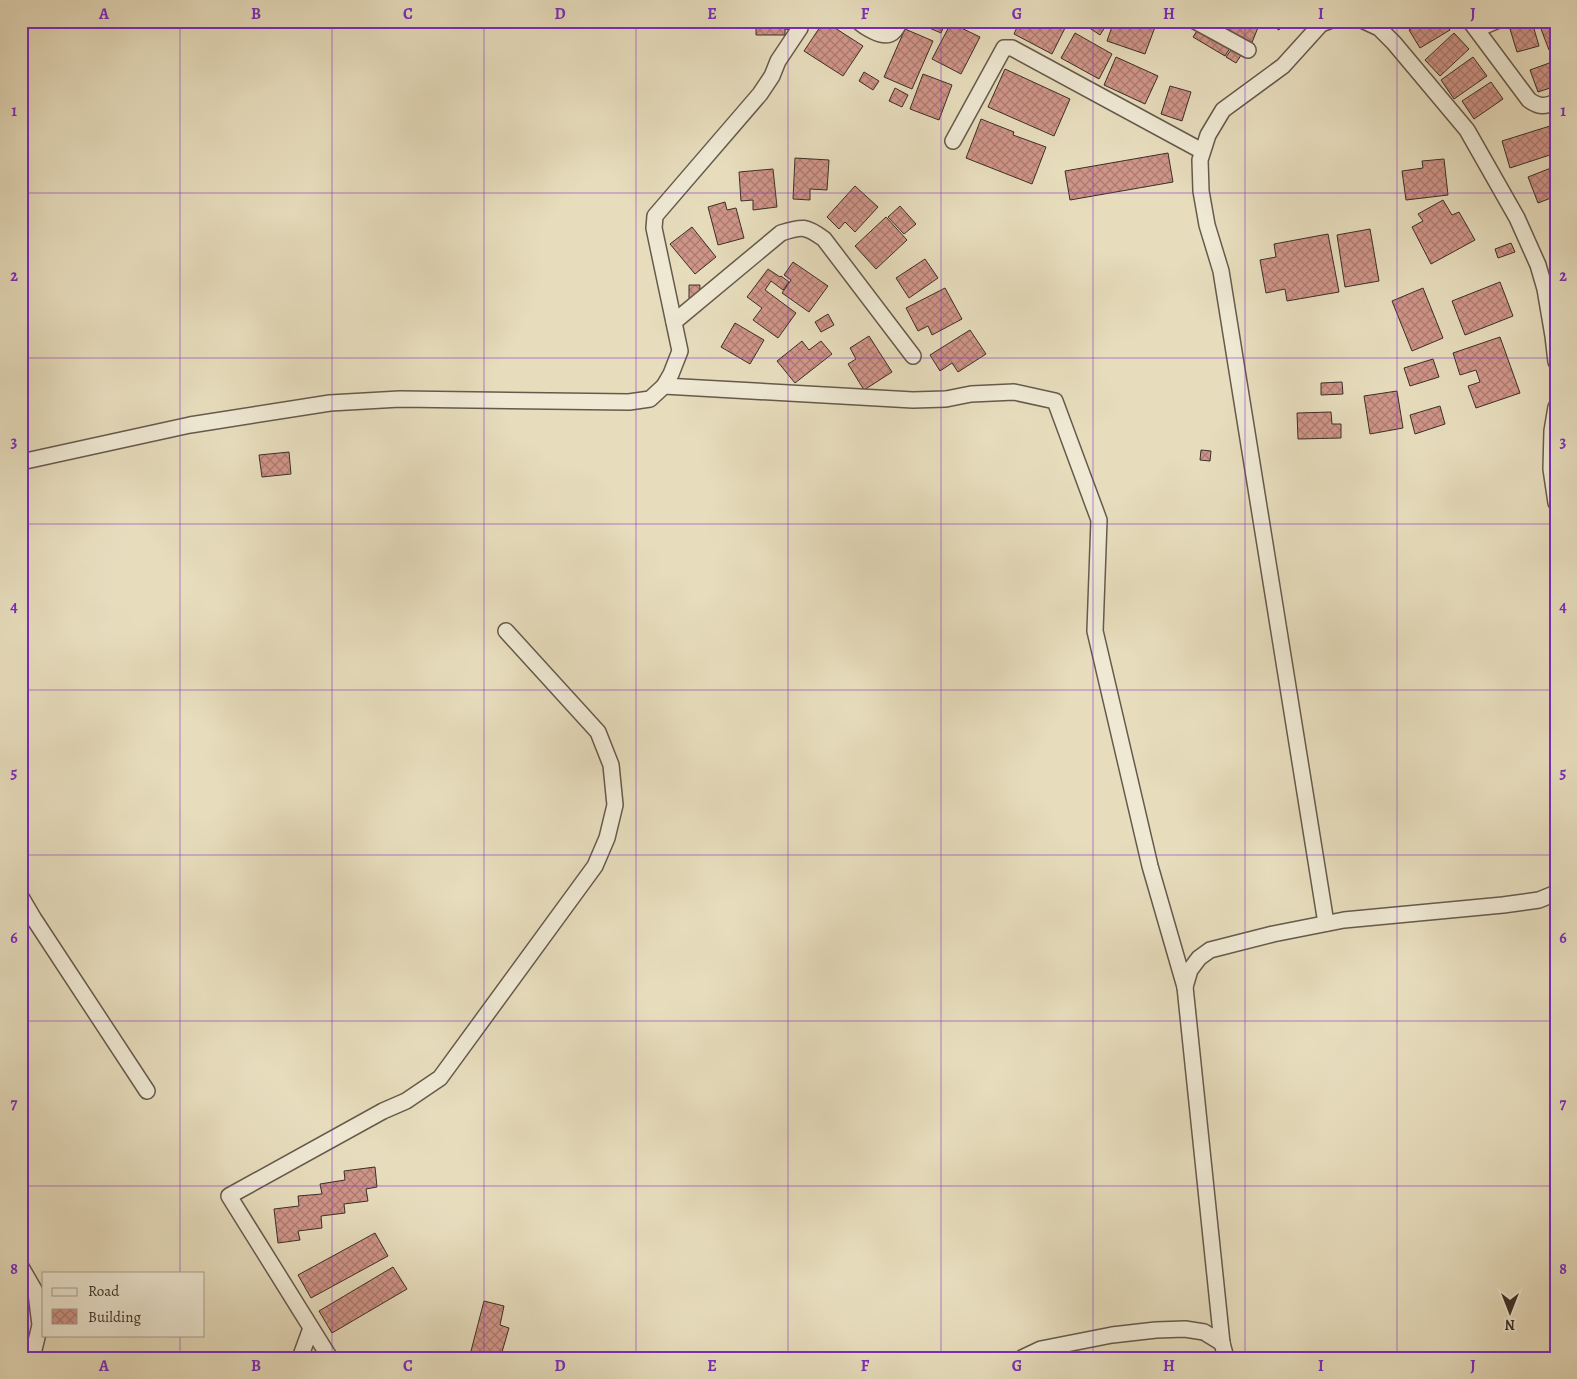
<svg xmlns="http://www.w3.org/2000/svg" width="1577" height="1379" viewBox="0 0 1577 1379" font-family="Alegreya,serif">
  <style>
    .building { fill: url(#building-cross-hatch); stroke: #3b2f27 }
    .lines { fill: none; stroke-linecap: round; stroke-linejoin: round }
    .street-casing { stroke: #665a4c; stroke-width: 18 }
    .street { stroke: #efe9d4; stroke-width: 15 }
    .grid { fill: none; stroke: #7b2cbf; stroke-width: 1; stroke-opacity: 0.55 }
    .neatline { fill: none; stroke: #7b2cbf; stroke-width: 2 }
    .grid-label { font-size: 16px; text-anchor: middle; font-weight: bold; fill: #7b2cbf }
  </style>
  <defs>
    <pattern id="building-cross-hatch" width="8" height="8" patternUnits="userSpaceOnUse" patternTransform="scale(1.25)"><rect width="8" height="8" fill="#d09589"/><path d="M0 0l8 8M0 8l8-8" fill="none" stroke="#aa7a70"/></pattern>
  </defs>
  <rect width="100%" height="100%" fill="#e7ddbd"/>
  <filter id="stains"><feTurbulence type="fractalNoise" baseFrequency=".004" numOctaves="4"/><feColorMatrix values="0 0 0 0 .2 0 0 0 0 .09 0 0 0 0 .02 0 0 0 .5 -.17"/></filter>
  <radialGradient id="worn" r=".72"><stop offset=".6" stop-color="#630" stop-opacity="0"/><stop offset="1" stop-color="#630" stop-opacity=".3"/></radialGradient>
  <g class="building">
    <polygon points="756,21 792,21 792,30 785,29 785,35 756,35"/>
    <polygon points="824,21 863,46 843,76 804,51"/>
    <polygon points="913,21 946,21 941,33"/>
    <polygon points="974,21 988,21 986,27"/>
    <polygon points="1020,21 1052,21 1065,28 1052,54 1014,34"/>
    <polygon points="1079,21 1109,21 1100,35"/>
    <polygon points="1114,21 1140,21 1155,27 1145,54 1107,41"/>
    <polygon points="1216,21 1251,21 1259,25 1251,45 1213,29"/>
    <polygon points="1264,21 1284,21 1279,30"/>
    <polygon points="1423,21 1445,21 1450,30 1420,48 1409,30"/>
    <polygon points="1538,21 1556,21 1556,48 1549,50"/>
    <polygon points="1532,22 1539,46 1517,52 1510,29"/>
    <polygon points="951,23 980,37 961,74 932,59"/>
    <polygon points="1200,26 1232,45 1225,56 1193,37"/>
    <polygon points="905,29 933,41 912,89 884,77"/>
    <polygon points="1075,33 1112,54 1099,79 1061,58"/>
    <polygon points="1454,33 1469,49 1440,76 1425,60"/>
    <polygon points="1233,47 1243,52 1236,63 1226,57"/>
    <polygon points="1116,57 1158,76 1145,104 1104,85"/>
    <polygon points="1473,57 1487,76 1454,99 1441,80"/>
    <polygon points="1552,62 1556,73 1556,86 1538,92 1530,70"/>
    <polygon points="1005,69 1070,99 1054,136 988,107"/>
    <polygon points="864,72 879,81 873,90 859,81"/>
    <polygon points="923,74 952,85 939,120 910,109"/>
    <polygon points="1491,82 1503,99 1474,119 1462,101"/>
    <polygon points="1170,86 1191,92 1182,121 1161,114"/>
    <polygon points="895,88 908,95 902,107 889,101"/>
    <polygon points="981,119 1014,132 1013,135 1046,147 1032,184 966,158"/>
    <polygon points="1556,119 1556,138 1552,120"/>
    <polygon points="1550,126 1556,142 1556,153 1510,168 1502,141"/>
    <polygon points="1168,153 1173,182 1070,200 1065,171"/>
    <polygon points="795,158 829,160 827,190 810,189 810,200 793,199"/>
    <polygon points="1444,159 1448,195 1406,200 1402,171 1423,168 1422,161"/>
    <polygon points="1556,166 1556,196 1538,203 1528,177"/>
    <polygon points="773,169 777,207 753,210 753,200 741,201 739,172"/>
    <polygon points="855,186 878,207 855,232 845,222 839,229 827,217"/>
    <polygon points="1443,200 1452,215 1459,212 1475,240 1431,264 1412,227 1423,221 1418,214"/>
    <polygon points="725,202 727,210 736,208 744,238 718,245 708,207"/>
    <polygon points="900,206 916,224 904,234 888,217"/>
    <polygon points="886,217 907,240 876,269 855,246"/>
    <polygon points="692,227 716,257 695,274 670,244"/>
    <polygon points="1370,229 1379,281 1345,287 1337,235"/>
    <polygon points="1328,234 1339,292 1287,301 1285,289 1266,293 1260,260 1276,257 1274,244"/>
    <polygon points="1511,243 1515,252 1498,258 1495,249"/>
    <polygon points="925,259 938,278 909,298 896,278"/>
    <polygon points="793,262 828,286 809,312 782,293 791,280 784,275"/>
    <polygon points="768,269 780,277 781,276 789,282 783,290 771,281 765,290 796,313 778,338 753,320 762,308 747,297"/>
    <polygon points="1500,282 1513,316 1465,335 1452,301"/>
    <polygon points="689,285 700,285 699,299 689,298"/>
    <polygon points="945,288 962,319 932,335 928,326 918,331 906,308"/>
    <polygon points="1423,288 1443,338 1412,351 1392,301"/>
    <polygon points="828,314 834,325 821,332 815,322"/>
    <polygon points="735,323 764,340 750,364 721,347"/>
    <polygon points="970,330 986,354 958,372 952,363 940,371 930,355"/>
    <polygon points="869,336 892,372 864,390 848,364 856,359 850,348"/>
    <polygon points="1500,337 1520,393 1476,408 1468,386 1480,382 1476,370 1460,375 1453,353"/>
    <polygon points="802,341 809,350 821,341 832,354 795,383 777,361"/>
    <polygon points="1433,359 1439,377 1410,386 1404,368"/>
    <polygon points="1342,382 1343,394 1321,395 1321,383"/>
    <polygon points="1397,391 1403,428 1370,434 1364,396"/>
    <polygon points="1440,406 1445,424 1415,434 1410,415"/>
    <polygon points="1331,412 1332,424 1341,424 1341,438 1298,439 1297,413"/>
    <polygon points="1201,450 1211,451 1210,461 1200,460"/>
    <polygon points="289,452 291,474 262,477 259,455"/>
    <polygon points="375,1167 377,1187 366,1189 368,1201 344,1204 345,1213 321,1216 322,1228 298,1231 300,1240 278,1243 274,1209 299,1206 298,1196 322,1194 320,1184 345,1180 344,1171"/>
    <polygon points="375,1233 388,1256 311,1298 298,1275"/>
    <polygon points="393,1267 407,1289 332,1333 319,1311"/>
    <polygon points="484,1301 504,1306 500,1325 509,1328 502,1352 510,1354 509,1358 483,1358 484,1354 471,1351"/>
  </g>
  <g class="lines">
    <g class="street-casing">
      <g id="street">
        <path d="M858,21C864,27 882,38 890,34C895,32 898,26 900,21"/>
        <polyline points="1195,21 1248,50"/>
        <polyline points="1364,21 1379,28 1394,43 1467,130 1517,218 1538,265 1545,289 1553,336 1556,362"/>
        <path d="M1470,21L1529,100C1539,107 1544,107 1556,102"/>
        <polyline points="1477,29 1496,21"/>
        <polyline points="953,141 1004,48 1012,48 1202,151"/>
        <path d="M674,322L781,233C803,226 806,226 824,239L913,356"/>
        <polyline points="664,386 913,400 946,399 971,394 1014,392 1055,401 1099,520 1095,631 1150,866 1185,987"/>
        <polyline points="1556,407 1552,431 1551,469 1556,503"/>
        <polyline points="21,462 190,425 330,403 400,399 629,402 650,399 664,386 671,374 680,351 654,228 655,216 760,94 772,76 778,61 800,28 800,21"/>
        <polyline points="21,897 34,919 147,1091"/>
        <polyline points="1326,923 1221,271 1207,225 1201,191 1200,160 1208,135 1223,110 1283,66 1321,24 1329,21"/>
        <polyline points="21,1267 36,1293 40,1325 32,1358"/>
        <polyline points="1222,1343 1185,987 1190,970 1199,958 1210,950 1273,934 1344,920 1503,905 1539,900 1556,893"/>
        <polyline points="300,1358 311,1328"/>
        <polyline points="330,1358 229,1196 383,1111 406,1101 440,1078 595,866 607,838 615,805 611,765 598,732 506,631"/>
        <polyline points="1022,1358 1041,1349 1112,1335 1156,1330 1185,1329 1204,1332 1222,1343 1226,1358"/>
      </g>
    </g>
    <use href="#street" class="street"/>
  </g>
  <path class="grid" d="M180,21V1273M332,21V1358M484,21V1358M636,21V1358M788,21V1358M941,21V1358M1093,21V1358M1245,21V1358M1397,21V1358M21,193H1556M21,358H1556M21,524H1556M21,690H1556M21,855H1556M21,1021H1556M21,1186H1556M180,1335V1358"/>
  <rect width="1577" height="1379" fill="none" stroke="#e7ddbd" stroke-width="55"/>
  <rect x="42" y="1272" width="162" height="65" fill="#efe9d4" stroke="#a79f8f"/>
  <rect x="52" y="1288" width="25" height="8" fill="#efe9d4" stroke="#a79f8f"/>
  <text x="88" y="1296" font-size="15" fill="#3b2f27">Road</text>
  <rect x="52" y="1309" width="25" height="15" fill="url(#building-cross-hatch)" stroke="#a79f8f"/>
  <text x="88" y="1322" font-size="15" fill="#3b2f27">Building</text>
  <g transform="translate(1510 1312) rotate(180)" stroke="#efe9d4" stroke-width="4" paint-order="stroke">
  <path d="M0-4L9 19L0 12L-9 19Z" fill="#3b2f27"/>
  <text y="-8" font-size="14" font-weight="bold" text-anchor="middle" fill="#3b2f27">N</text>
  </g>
  <rect x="28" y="28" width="1522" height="1324" class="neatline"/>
  <g class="grid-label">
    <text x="104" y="19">A</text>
    <text x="256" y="19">B</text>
    <text x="408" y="19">C</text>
    <text x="560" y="19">D</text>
    <text x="712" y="19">E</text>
    <text x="865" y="19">F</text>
    <text x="1017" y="19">G</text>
    <text x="1169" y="19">H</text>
    <text x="1321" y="19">I</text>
    <text x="1473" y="19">J</text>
    <text x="14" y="116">1</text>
    <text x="1563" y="116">1</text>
    <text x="14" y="281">2</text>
    <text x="1563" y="281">2</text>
    <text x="14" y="447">3</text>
    <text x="1563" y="447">3</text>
    <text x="14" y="612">4</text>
    <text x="1563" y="612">4</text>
    <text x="14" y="778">5</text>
    <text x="1563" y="778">5</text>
    <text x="14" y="943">6</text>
    <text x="1563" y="943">6</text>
    <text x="14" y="1109">7</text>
    <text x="1563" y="1109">7</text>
    <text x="14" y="1274">8</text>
    <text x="1563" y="1274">8</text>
    <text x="104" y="1371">A</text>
    <text x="256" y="1371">B</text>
    <text x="408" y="1371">C</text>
    <text x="560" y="1371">D</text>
    <text x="712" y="1371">E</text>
    <text x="865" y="1371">F</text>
    <text x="1017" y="1371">G</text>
    <text x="1169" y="1371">H</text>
    <text x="1321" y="1371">I</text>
    <text x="1473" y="1371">J</text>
  </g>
  <rect width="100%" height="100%" filter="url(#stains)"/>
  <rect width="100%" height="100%" fill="url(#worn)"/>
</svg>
